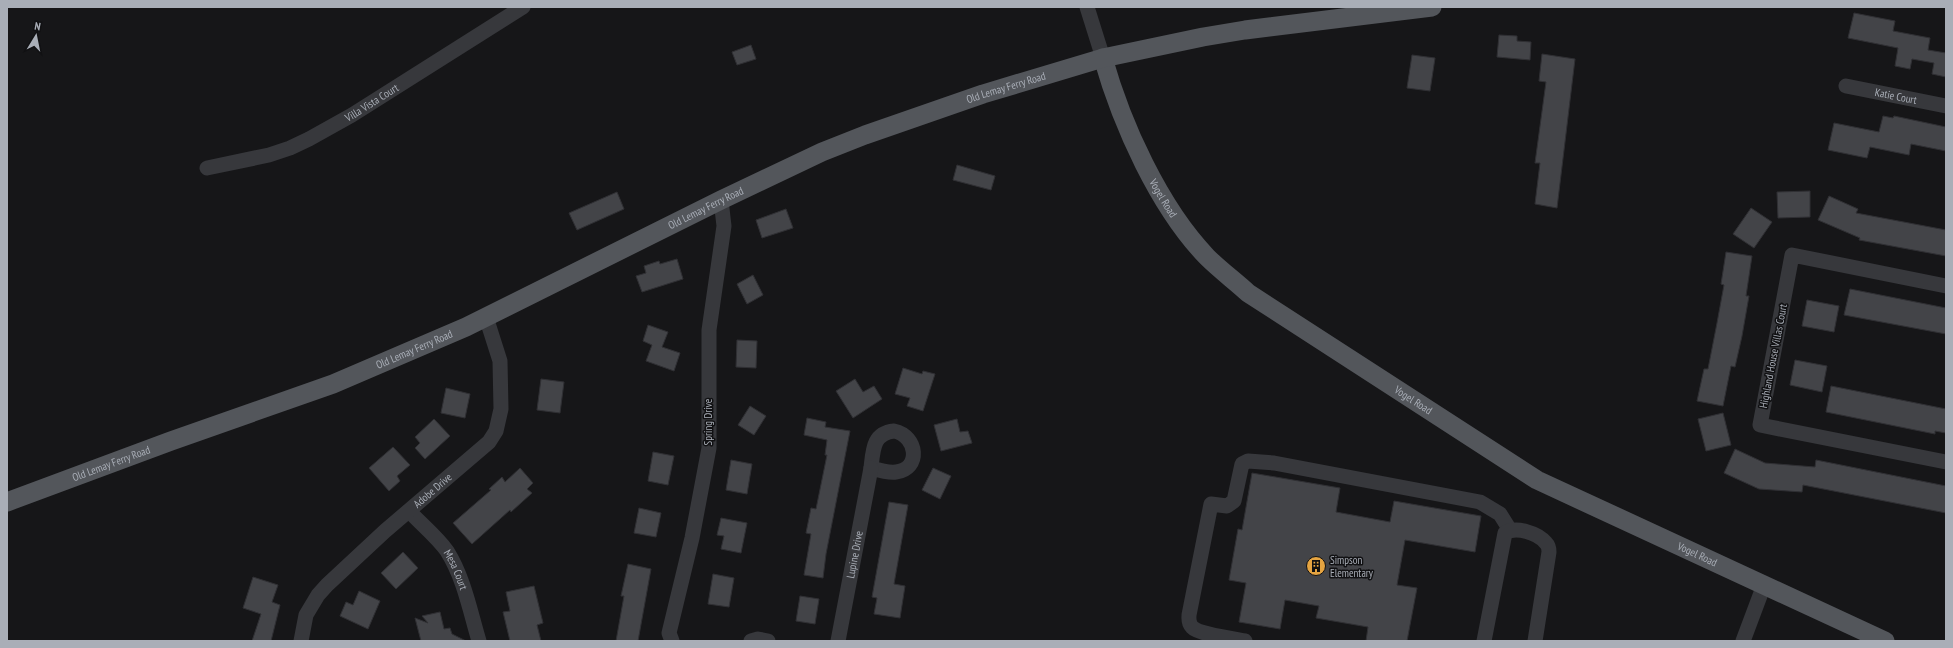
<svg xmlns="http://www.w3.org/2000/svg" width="1953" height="648" viewBox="0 0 1953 648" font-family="'PT Sans Narrow',sans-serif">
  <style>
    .building { fill: #434448; stroke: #303034 }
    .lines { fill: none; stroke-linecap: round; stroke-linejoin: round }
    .minor { stroke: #37383c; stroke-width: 15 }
    .major { stroke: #53565b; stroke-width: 19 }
    .labels { text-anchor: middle; stroke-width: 3; stroke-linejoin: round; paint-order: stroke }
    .street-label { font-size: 11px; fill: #a9aeb7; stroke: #111113 }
    .poi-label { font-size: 11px; fill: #a9aeb7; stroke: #111113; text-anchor: start }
  </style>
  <rect width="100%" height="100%" fill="#161618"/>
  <g class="building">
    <polygon points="1854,13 1895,21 1893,31 1930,38 1928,50 1946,53 1946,77 1932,74 1934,63 1912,59 1910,69 1895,66 1898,48 1848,38"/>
    <polygon points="1499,35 1517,36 1517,41 1531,42 1530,60 1497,57"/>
    <polygon points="751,45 756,59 737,65 732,52"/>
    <polygon points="1542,54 1575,59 1557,208 1535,204 1540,163 1535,163 1546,82 1539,81"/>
    <polygon points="1412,55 1435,58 1430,91 1407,88"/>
    <polygon points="1883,116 1893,118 1894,116 1946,127 1946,151 1911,144 1909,155 1870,147 1867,158 1828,150 1834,123 1879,132"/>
    <polygon points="957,165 995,176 991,190 953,180"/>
    <polygon points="1810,191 1810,217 1778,218 1777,192"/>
    <polygon points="617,192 624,209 577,230 569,213"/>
    <polygon points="1829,196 1858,209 1856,213 1946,230 1946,256 1859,240 1860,238 1818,220"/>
    <polygon points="1751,208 1772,222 1754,248 1733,234"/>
    <polygon points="786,209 793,228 762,238 756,220"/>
    <polygon points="1726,252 1752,256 1746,296 1749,296 1742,336 1735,367 1731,366 1723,406 1697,401 1704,369 1708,369 1717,323 1724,285 1721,284"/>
    <polygon points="677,259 683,279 642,292 636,276 646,273 644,266 659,261 660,264"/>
    <polygon points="753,275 763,295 747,304 737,284"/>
    <polygon points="1850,289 1946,308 1946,334 1844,315"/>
    <polygon points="1807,300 1839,306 1834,332 1802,326"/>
    <polygon points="648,325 668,332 662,347 680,353 674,371 646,361 652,345 643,341"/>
    <polygon points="737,340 757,341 756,368 736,367"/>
    <polygon points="1795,360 1827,366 1822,392 1790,385"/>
    <polygon points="903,368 922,374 923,371 935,374 923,411 907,406 910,398 895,394"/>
    <polygon points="541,379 564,382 560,413 537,410"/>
    <polygon points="855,379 863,392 874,386 882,399 853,418 836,391"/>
    <polygon points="1831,386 1946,409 1946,433 1935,431 1935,434 1826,412"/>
    <polygon points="446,388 470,394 465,418 441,413"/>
    <polygon points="750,406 766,416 754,435 738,425"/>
    <polygon points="1723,413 1731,445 1706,451 1698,419"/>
    <polygon points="807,418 826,422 825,427 850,431 826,554 823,578 804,575 811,534 806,533 811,508 816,509 827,455 825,455 827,440 804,435"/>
    <polygon points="434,419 450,436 425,459 415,448 420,443 415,437"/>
    <polygon points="957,419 960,432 968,431 972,443 941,451 934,425"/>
    <polygon points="393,447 410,465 397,476 400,481 389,491 369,468"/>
    <polygon points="1735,449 1765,463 1815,467 1816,460 1946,486 1946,513 1803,485 1802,492 1759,489 1724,473"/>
    <polygon points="653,452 674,456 668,485 648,481"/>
    <polygon points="731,460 752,464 747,494 726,490"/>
    <polygon points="520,468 533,483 527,489 532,493 511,512 510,510 472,544 453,523 491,490 489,489 502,477 505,482"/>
    <polygon points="933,468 951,476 940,499 922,490"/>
    <polygon points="1252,473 1340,488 1336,512 1390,522 1394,501 1481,516 1475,552 1405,540 1397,585 1417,588 1407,641 1366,641 1368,627 1316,618 1319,606 1285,600 1280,629 1239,622 1246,583 1229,580 1238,529 1242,530"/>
    <polygon points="889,502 908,505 894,584 905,586 900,618 874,614 877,598 872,597"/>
    <polygon points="639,508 661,513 656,537 634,533"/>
    <polygon points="721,518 747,523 741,553 721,549 724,536 717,535"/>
    <polygon points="403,552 418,568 396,589 381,573"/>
    <polygon points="628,564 651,569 638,641 616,641 624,596 621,596"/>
    <polygon points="713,574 734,578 729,607 708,604"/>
    <polygon points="253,577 278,585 272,602 280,605 271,641 252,641 261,614 243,608"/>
    <polygon points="534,586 543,623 537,625 541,641 510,641 503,612 510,611 506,592"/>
    <polygon points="359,591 380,601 368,629 340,616 346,602 353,605"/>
    <polygon points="800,596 819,599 815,624 796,621"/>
    <polygon points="440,612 444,629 450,628 452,634 466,641 421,641 415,618 428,623 422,616"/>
  </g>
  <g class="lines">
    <g class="minor">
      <polyline points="1087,7 1103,58"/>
      <path id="s1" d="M1846,86L1946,106"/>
      <path id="s2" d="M207,168L269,155L290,148L309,139L352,115L523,7"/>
      <polyline points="1946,286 1792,255 1760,425 1946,462"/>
      <path d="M894,431C918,436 921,469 896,472C888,473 878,470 871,468C873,450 873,433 894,431Z"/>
      <path id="s3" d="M409,511C421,524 437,537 447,551C464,578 470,611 479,641"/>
      <path id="s4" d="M301,641L306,615L318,595L327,585L385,531L489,442L496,431L501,409L500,361L486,317"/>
      <polyline points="672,641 669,633 692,538 709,448 709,330 724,226 721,200"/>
      <polyline points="751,641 758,639 768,641"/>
      <path id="s5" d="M838,641L871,468"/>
      <path d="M1245,641C1234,639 1198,634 1192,627C1188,623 1189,619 1189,615L1211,504L1227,506L1234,501L1242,464L1248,461L1274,463L1480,502L1500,514L1510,530"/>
      <path d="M1484,641L1505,533C1516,526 1538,533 1546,543C1548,545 1549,549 1549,552L1535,641"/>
      <polyline points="1743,641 1764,585"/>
    </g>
    <g class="major">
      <path id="s6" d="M1103,58C1122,125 1159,207 1207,257C1220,270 1235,281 1248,293L1537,480L1885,641"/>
      <path id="s7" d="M7,502L171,441L333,384L466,327L721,200L822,152L865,135L983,94L1103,58L1203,37L1245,30L1432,7"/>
    </g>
  </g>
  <defs>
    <g id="building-disc" transform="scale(1)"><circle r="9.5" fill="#e5a441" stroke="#111113"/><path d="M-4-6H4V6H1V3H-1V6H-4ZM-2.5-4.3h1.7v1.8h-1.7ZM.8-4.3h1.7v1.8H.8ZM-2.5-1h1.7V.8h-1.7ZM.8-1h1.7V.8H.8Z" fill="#111"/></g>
  </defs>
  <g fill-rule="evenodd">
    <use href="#building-disc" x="1316" y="566"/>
  </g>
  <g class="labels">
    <g class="street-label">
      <text dy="4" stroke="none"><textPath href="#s7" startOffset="1083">Old Lemay Ferry Road</textPath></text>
      <text dy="4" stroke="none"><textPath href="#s1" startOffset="51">Katie Court</textPath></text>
      <text dy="4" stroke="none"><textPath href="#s2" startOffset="179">Villa Vista Court</textPath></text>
      <text dy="4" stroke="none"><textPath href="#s6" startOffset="153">Vogel Road</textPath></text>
      <text dy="4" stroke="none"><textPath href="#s7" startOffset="759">Old Lemay Ferry Road</textPath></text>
      <text dy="4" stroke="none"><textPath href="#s7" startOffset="435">Old Lemay Ferry Road</textPath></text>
      <text transform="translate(1773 356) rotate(-79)" y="4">Highland House Villas Court</text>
      <text dy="4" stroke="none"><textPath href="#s6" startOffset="478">Vogel Road</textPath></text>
      <text transform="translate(708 422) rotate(-90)" y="4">Spring Drive</text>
      <text dy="4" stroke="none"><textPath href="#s7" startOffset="111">Old Lemay Ferry Road</textPath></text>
      <text dy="4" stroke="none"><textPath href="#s4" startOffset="205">Adobe Drive</textPath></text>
      <text dy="4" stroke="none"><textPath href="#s6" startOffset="802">Vogel Road</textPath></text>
      <text dy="4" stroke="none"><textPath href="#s5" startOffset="88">Lupine Drive</textPath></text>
      <text dy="4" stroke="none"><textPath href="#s3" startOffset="76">Mesa Court</textPath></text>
    </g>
    <g class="poi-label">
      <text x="1330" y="564">Simpson<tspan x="1330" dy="13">Elementary</tspan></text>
    </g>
  </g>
  <rect width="1953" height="648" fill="none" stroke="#a9aeb7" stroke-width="16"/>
  <g transform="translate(36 36) rotate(10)" stroke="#111113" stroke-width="3" paint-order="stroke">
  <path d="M0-3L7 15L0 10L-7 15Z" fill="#a9aeb7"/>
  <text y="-6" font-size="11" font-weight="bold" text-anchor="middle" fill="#a9aeb7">N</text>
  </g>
</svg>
